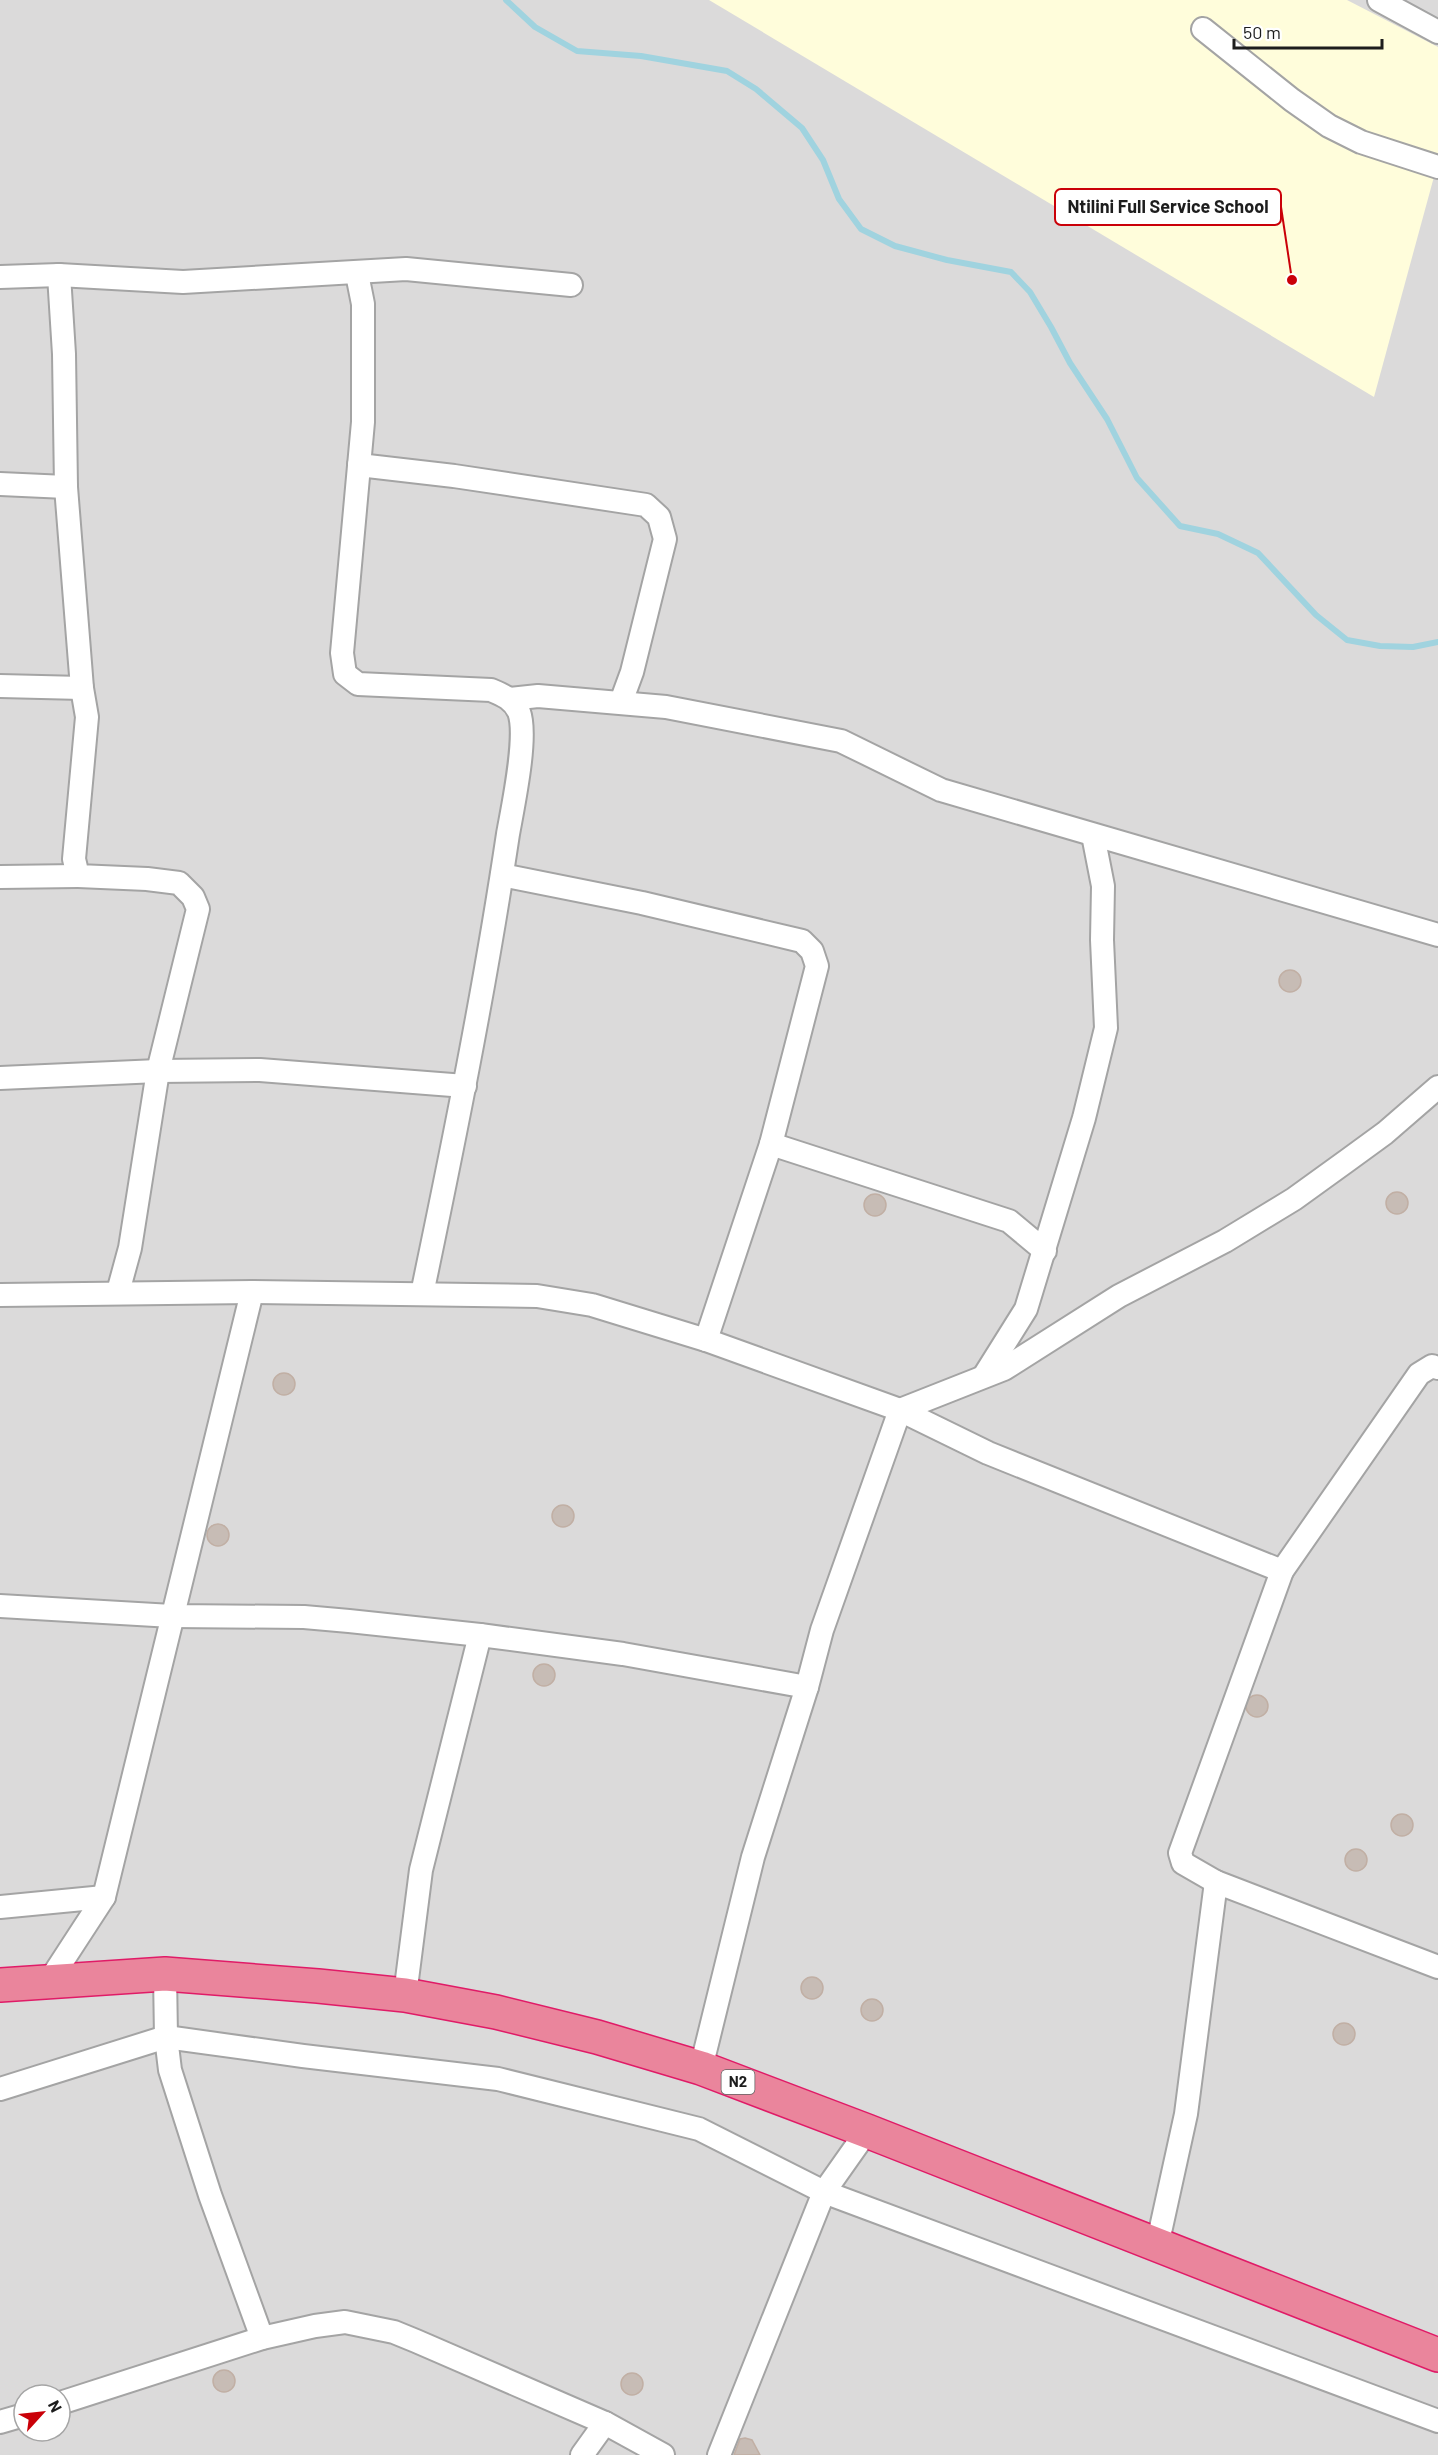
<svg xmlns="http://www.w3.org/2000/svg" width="1438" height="2455" viewBox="0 0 1438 2455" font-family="Barlow,sans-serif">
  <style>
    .residential { fill: #dbdada; fill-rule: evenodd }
    .education { fill: #fffddb }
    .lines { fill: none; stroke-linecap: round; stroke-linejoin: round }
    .stream { stroke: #a0d3df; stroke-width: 6 }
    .building { fill: #c7bcb5; stroke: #c1afa4; stroke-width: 1.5 }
    .minor-casing { stroke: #a4a4a4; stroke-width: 26 }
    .highway-casing { stroke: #e01b67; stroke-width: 36 }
    .minor { stroke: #fff; stroke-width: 22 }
    .highway { stroke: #ea859c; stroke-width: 33 }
    .labels { text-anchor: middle; stroke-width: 4.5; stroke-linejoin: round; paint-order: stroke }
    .shield { fill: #fff; stroke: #616161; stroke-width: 1.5 }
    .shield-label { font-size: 15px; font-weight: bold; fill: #1d1d1d }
    .leader { fill: none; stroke: #ca0008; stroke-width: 2 }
    .callout-dot { fill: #ca0008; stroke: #fff; stroke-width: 2 }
    .callout { fill: #fff; stroke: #ca0008; stroke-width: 2 }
    .callout-label { font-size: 18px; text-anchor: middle; font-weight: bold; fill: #1d1d1d }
  </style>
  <rect width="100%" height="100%" fill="#efeae2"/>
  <path class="residential" d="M0,0H1438V2455H0ZM24,2395H60V2431H24Z"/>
  <polygon class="education" points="709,0 1347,0 1438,47 1438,162 1374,397"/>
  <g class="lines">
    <polyline class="stream" points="506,0 535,27 577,51 641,56 727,71 756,89 802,128 823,160 839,199 861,229 895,246 947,260 1011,272 1030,292 1051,327 1070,363 1107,419 1137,478 1180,526 1218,534 1258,553 1316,615 1347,640 1380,646 1413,647 1438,642"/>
  </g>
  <g class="building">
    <circle cx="1290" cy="981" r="11"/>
    <circle cx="1397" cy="1203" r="11"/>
    <circle cx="875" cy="1205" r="11"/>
    <circle cx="284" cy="1384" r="11"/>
    <circle cx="563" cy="1516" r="11"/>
    <circle cx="218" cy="1535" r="11"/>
    <circle cx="544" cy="1675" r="11"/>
    <circle cx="1257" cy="1706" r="11"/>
    <circle cx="1402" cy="1825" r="11"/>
    <circle cx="1356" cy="1860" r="11"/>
    <circle cx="812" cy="1988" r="11"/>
    <circle cx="872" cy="2010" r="11"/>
    <circle cx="1344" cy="2034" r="11"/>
    <circle cx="224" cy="2381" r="11"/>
    <circle cx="632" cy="2384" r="11"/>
    <polygon points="745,2438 752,2440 760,2455 734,2455 740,2439"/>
  </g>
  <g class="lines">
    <g class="minor-casing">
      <g id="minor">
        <polyline points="1379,0 1438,32"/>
        <polyline points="1203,29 1292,100 1329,126 1361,142 1438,167"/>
        <path d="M357,274L363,304V422L342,653L345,674L358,684L491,690C503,695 513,699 519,712C528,736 513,806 508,834C485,988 454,1141 422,1294"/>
        <polyline points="59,275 64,354 66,487 82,688 87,717 74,859 78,876 147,879 179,883 193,897 198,909 158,1071 130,1248 118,1292"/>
        <polyline points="0,277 59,275 183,282 406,269 571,285"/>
        <polyline points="359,465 454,476 646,505 659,517 665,539 632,672 621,702"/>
        <polyline points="0,484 66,487"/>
        <polyline points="0,686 82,688"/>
        <polyline points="510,699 538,696 666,707 841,741 941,790 1438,935"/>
        <polyline points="502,875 642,903 802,941 812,951 817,966 771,1144 706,1340"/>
        <polyline points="0,877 78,876"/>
        <polyline points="0,1078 158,1071 260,1070 465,1086"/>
        <polyline points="771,1144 1009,1221 1045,1251"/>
        <polyline points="0,1295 252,1292 537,1296 592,1305 706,1340 900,1410 988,1453 1282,1571 1180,1853 1183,1863 1216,1882"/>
        <polyline points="984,1376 1026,1309 1084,1118 1106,1028 1102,940 1103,886 1093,835"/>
        <polyline points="1282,1571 1419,1374 1432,1366 1438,1368"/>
        <polyline points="0,1606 172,1616 304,1617 349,1621 480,1635 623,1654 807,1687"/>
        <polyline points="0,1907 104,1897"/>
        <polyline points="165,1974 166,2037 170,2070 210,2195 262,2338"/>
        <polyline points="50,1980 104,1897 252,1292"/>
        <polyline points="405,1995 421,1870 480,1635"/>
        <polyline points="701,2068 753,1857 807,1687 822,1630 900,1410 1004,1369 1119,1296 1225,1241 1294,1199 1348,1160 1385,1133 1438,1087"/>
        <polyline points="0,2089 166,2037 303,2056 498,2079 699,2129 824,2192 1438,2421"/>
        <polyline points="1157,2246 1186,2114 1216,1882 1438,1967"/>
        <polyline points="60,2403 262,2338 315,2326 345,2322 394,2332 416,2341 605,2423 663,2455"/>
        <polyline points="0,2422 24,2415"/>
        <polyline points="582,2455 605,2423"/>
        <polyline points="719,2455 824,2192 867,2131"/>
      </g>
    </g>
    <g class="highway-casing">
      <polyline id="highway" points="0,1985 165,1974 318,1986 405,1995 496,2012 597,2037 701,2068 867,2131 1438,2355"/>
    </g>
    <use href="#minor" class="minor"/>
    <use href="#highway" class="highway"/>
  </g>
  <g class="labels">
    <rect class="shield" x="721.5" y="2070" width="33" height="24" rx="4.5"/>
    <g class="shield-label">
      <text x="738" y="2087">N2</text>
    </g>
  </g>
  <path class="leader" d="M1292 280L1281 207"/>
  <circle class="callout-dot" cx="1292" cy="280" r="6"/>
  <rect class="callout" x="1055" y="189" width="226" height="36" rx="6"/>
  <g class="callout-label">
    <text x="1168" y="213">Ntilini Full Service School</text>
  </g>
  <g transform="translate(42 2413) rotate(63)"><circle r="28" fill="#ffffff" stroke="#a5a5a5" stroke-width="1.5"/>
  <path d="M0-4.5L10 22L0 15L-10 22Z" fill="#ca0008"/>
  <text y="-9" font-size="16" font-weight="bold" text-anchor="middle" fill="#1d1d1d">N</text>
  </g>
  <path d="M1234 39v9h148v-9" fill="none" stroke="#1d1d1d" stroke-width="3"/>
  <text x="1243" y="39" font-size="18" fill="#1d1d1d" stroke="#ffffff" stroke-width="4.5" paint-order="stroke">50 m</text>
</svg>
